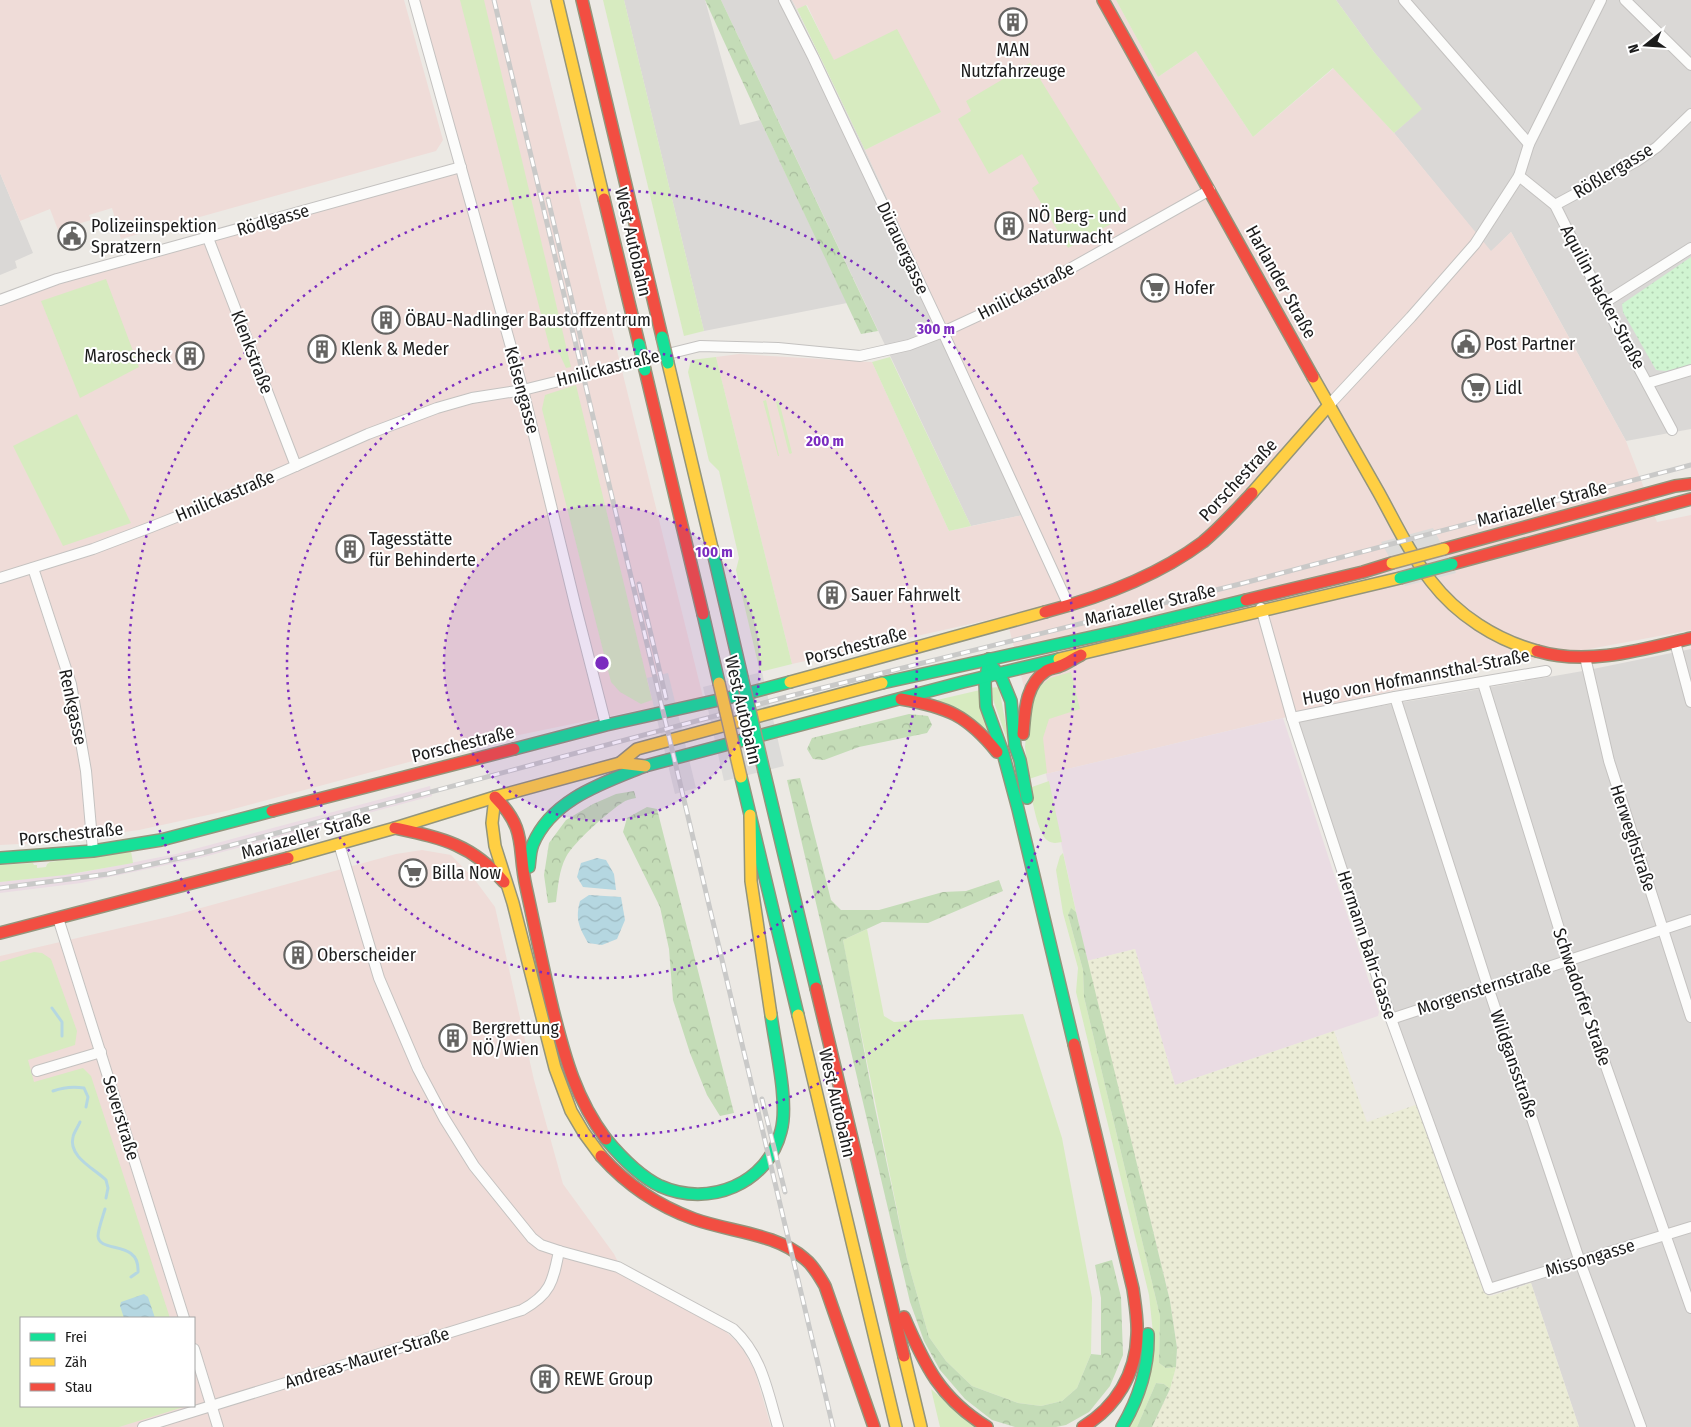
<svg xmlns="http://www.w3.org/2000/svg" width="1691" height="1427" viewBox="0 0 1691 1427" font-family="'Fira Sans Condensed',sans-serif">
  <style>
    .residential { fill: #dad8d6 }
    .commercial { fill: #efdcd8; fill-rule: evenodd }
    .industrial { fill: #eadce3 }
    .farmland { fill: url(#farmland-dots) }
    .grass { fill: #d7ebc0 }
    .forest { fill: url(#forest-crowns) }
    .park { fill: url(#park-dots) }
    .water { fill: url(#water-waves) }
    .pier { fill: #dcdbd9 }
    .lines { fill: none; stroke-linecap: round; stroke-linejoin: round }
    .stream { stroke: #b5d7e1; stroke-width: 3 }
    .street-casing { stroke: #c4c2c0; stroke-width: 12 }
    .fast-casing { stroke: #93957c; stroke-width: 14 }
    .slow-casing { stroke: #93957c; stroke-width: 14 }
    .jam-casing { stroke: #93957c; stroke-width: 14 }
    .street { stroke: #fcfcfb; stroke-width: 10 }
    .fast { stroke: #16e098; stroke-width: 11 }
    .slow { stroke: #ffcf43; stroke-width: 11 }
    .jam { stroke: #f24e42; stroke-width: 11 }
    .rail-casing { stroke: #c9c9c8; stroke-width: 5 }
    .rail { stroke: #fff; stroke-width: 3; stroke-dasharray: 9; stroke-linecap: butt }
    .fast-bridge-casing { stroke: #a29881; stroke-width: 14; stroke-linecap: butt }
    .slow-bridge-casing { stroke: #a29881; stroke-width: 14; stroke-linecap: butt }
    .fast-bridge { stroke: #16e098; stroke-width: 11 }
    .slow-bridge { stroke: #ffcf43; stroke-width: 11 }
    .ring { fill: none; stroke: #7b2cbf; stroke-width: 2.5; stroke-dasharray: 2.5 5 }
    .labels { text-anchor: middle; stroke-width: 4; stroke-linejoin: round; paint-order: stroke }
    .poi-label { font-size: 18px; fill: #1c1c1c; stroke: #fff; text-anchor: start }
    .street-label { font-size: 18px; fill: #1c1c1c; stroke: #fff }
    .centre { fill: #7b2cbf; stroke: #fff; stroke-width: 2.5 }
    .ring-label { font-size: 15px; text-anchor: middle; font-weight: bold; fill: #7b2cbf; stroke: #fff; stroke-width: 4; stroke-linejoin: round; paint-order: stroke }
  </style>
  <defs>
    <pattern id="farmland-dots" width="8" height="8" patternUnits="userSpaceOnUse" patternTransform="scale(1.25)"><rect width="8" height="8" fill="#ebecd6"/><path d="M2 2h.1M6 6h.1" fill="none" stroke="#c9cab7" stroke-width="1.8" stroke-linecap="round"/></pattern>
    <pattern id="forest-crowns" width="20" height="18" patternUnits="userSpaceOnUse" patternTransform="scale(1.25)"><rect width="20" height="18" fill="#c4dcb7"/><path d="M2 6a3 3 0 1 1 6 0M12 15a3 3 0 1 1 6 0" fill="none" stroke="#a8bc9d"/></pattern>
    <pattern id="park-dots" width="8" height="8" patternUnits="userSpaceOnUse" patternTransform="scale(1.25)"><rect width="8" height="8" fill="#d0f4d1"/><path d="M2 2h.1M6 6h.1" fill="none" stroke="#b2d1b3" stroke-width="1.8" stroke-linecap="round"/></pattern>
    <pattern id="water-waves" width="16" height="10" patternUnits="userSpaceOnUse" patternTransform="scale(1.25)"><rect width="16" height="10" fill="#b5d7e1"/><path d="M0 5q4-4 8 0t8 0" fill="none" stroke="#9bb8c0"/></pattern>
  </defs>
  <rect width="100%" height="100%" fill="#ece9e4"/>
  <g class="residential">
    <polygon points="624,0 705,0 740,125 760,120 847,303 704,331"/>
    <polygon points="721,0 792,0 865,150 1032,513 971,526"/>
    <polygon points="1336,0 1691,0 1691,429 1626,441 1511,232 1491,252 1394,133 1421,109 1374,52"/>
    <polygon points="0,173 33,253 15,261 17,268 0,275"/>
    <polygon points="1691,649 1691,1427 1579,1427 1531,1283 1487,1296 1388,1023 1289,722 1583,671"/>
  </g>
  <g class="commercial">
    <polygon points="0,0 404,0 443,140 436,151 121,239 112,208 89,215 91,220 58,230 50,209 20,221 0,173"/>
    <polygon points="419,0 530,0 703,697 480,743 226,811 139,830 39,843 0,845 0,303 58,280 462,170"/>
    <polygon points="792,0 1116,0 1158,77 1196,51 1253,137 1334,68 1394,133 1491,251 1511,232 1626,441 1657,522 1691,515 1691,630 1467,672 1283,718 1046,774 1006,616 792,664 716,357 739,354 872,362 949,531 1032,513 865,150 941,112 834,61 807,5 797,9"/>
    <path d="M422,850L451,855L475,880L495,907L534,1080L563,1184L614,1254L626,1278L724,1330L741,1346L755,1371L771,1427H0V956L172,916L396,854ZM21,1318H194V1406H21Z"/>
  </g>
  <g class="industrial">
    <polygon points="1283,718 1379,1012 1378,1016 1175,1085 1135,949 1087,961 1046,774"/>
    <polygon points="430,786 432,796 200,858 81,883 0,893 0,882 84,872 176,854"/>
  </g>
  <polygon class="farmland" points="1135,949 1175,1085 1334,1031 1367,1122 1418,1104 1487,1295 1491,1296 1531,1283 1579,1427 1152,1427 1170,1389 1176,1367 1177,1348 1170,1301 1087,961"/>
  <g class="grass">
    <polygon points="460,0 484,0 571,367 566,368 560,355 550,349"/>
    <polygon points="603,0 624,0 704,331 684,336"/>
    <polygon points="1116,0 1336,0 1374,52 1422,109 1394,133 1333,68 1253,137 1196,51 1158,77"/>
    <polygon points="806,5 834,60 897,29 941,112 865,150 797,9"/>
    <polygon points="1030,63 1125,216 1068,248 1032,188 1039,183 1022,154 989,174 958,119 971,111 966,101"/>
    <polygon points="106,279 139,367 80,398 41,301"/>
    <polygon points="716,357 792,664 760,672 736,570 739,558 719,471 709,461 688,372 691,360"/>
    <polygon points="890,357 971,526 949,531 872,362"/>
    <polygon points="576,385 652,700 641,704 620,692 611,682 542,409 545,395"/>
    <polygon points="766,400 779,456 778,456 763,401"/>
    <polygon points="778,401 779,401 792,453 790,454 789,453 776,402"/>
    <polygon points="77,414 131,523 63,546 13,446"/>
    <polygon points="1071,672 1080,709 1049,719 1043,738 1047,773 1029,779 1025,747 1028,714 1032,693 1050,678"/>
    <polygon points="999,687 1010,748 989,688"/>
    <polygon points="980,690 994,741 937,700"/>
    <path d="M1049,781L1062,842C1057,843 1052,844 1047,840C1037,832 1033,800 1029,788Z"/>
    <polygon points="131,851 133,863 65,875 0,882 0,865 33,863 34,865 37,865 37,868 46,867 47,864 50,862"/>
    <polygon points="1063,853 1076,912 1071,909 1068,915 1083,970 1084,997 1160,1316 1159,1363 1166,1368 1176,1367 1170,1389 1164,1384 1156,1383 1137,1427 1129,1427 1153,1333 1149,1295 1076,992 1078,968 1063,913 1056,870 1060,856"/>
    <polygon points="867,929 884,1016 894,1022 1023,1014 1062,1138 1092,1298 1091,1354 1077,1388 1062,1401 1041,1406 1018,1403 972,1386 946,1361 929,1337 907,1259 847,963 843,940"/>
    <polygon points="34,952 42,953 51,959 77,1031 75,1045 28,1060 34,1082 83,1068 91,1076 170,1318 21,1318 21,1406 187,1406 119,1427 0,1427 0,962"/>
    <polygon points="931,1389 975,1427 940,1427"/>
  </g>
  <g class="forest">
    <polygon points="705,0 721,0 878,331 861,334 760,120"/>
    <polygon points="909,714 928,716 932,725 927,733 859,747 824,760 813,759 807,749 812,738"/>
    <polygon points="800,778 831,900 841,910 879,910 943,892 966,891 999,880 1003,891 928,923 882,922 843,940 874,1103 907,1259 929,1337 946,1361 972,1386 1018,1403 1041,1406 1062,1401 1077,1388 1091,1354 1101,1355 1101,1298 1095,1265 1112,1260 1121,1297 1123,1355 1110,1386 1089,1412 1066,1425 1056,1427 1015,1427 992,1420 965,1399 940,1370 924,1341 910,1302 787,780"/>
    <path d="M634,791L636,798C631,799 626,800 622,803C607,813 574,842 566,857C559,870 558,887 556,902L548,903L544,875L549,843L566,820L593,804L616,794Z"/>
    <polygon points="647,807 657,809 734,1113 720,1116 707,1095 690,1053 673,1000 669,949 660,907 623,832 627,818"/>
    <polygon points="1071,908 1076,912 1170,1301 1177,1348 1176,1367 1166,1368 1159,1363 1160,1316 1084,997 1083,970 1068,915"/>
    <polygon points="1156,1383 1164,1384 1170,1389 1152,1427 1137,1427"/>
  </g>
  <polygon class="park" points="1691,257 1691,365 1666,371 1656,370 1623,312 1622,304"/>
  <g class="water">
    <polygon points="597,858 606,860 614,874 616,890 583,887 577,877 581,863"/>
    <path d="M589,895L621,897L625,920L617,939L602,945L588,943C579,927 575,919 580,901Z"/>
    <polygon points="144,1294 148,1297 155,1318 124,1318 120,1306 121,1302"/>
  </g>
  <g class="pier">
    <polygon points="1433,528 1456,573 1405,586 1381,542"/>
    <polygon points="762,672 784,766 724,781 703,687"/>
    <polygon points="668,673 696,788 675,794 647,678"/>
  </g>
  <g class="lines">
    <g class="stream">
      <polyline points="52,1008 62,1022 62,1036"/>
      <path d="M53,1091C64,1087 72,1086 84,1088L88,1097L86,1107"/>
      <path d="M80,1122C78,1127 74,1132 73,1137C68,1157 95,1169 106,1180L108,1188L106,1198"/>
      <path d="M105,1209C103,1216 98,1230 98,1236C99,1254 140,1239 138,1272L131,1277"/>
    </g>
    <g class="street-casing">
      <g id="street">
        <polyline points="414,0 523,390 576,608 606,725"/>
        <polyline points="784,0 813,57 943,332 1069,606"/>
        <polyline points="1404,0 1529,144"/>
        <polyline points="1625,0 1691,65"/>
        <polyline points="1519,176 1555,205 1604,303 1672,430"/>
        <polyline points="1555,205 1637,161 1657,147 1691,114"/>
        <polyline points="208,238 296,466"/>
        <polyline points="0,300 57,279 461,167"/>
        <polyline points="1604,303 1691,248"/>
        <polyline points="1648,383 1691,370"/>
        <polyline points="1329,405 1411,317 1475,244 1519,176 1529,144 1601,0"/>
        <polyline points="33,568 71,684 86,771 93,851"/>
        <polyline points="0,578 93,549 151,527 219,500 368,434 437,408 472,398 523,390 700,346 778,348 860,356 909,345 943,332 1025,294 1210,190"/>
        <polyline points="1261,608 1292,718 1391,1019 1489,1289 1691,1227"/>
        <polyline points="1675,642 1691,702"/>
        <polyline points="1585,657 1609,761 1691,1017"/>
        <polyline points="1483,683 1569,961 1691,1308"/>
        <polyline points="1395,697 1488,987 1580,1262 1641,1427"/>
        <polyline points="1292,718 1395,697 1546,671"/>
        <path d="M339,844L379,978L418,1069L444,1118L474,1166L532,1238L541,1245L559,1251L618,1267L733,1329C762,1356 767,1390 778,1427"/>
        <polyline points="58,918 184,1318"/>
        <polyline points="1391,1019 1691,920"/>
        <polyline points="37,1071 101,1052"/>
        <polyline points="194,1349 218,1427"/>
        <path d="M143,1427L522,1310C551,1294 553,1281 559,1251"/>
      </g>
    </g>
    <g class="fast-casing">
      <g id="fast">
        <polyline points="712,548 742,677"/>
        <polyline points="703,614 719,683"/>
        <polyline points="989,659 985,683 986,706 1003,753 1018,809 1074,1044"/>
        <polyline points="989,659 992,666 1002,679 1011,701 1015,746 1020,760 1027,798"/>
        <polyline points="882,683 1119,631 1246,600"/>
        <polyline points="514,749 606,725 741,695 790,682"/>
        <polyline points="645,766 963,682 1059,659"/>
        <polyline points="764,771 816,988"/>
        <polyline points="741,777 798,1015"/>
        <polyline points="0,858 93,851 161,840 272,811"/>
        <path d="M529,867C530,860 530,851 533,844C552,799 603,783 645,766"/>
        <path d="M606,1139C621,1157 639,1176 660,1186C709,1208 768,1184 781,1131C789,1102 775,1046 771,1015"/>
        <path d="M1122,1427C1139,1398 1149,1368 1148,1334"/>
      </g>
    </g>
    <g class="slow-casing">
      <g id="slow">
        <polyline points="557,0 604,199"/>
        <polyline points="668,363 712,548"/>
        <path d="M1313,377C1335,416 1357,455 1379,493C1395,522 1410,554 1431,581C1457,615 1496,640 1537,651"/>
        <polyline points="1252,493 1329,405"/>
        <polyline points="1059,659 1400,578"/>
        <polyline points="790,682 1045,612"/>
        <polyline points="620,763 637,749 882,683"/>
        <polyline points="495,797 492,823 495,846 513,903 555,1068 571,1111 584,1133 601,1156"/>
        <polyline points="750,815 751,881 771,1015"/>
        <polyline points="288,858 395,828 495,797 620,763 645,766"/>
        <polyline points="798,1015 896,1427"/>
        <polyline points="904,1356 921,1427"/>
      </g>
    </g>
    <g class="jam-casing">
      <g id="jam">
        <polyline points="582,0 662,337"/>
        <polyline points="1103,0 1313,377"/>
        <polyline points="604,199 639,344"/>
        <polyline points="645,370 703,614"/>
        <polyline points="1444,549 1675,486 1691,484"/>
        <polyline points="1452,564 1691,499"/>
        <polyline points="1246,600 1363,572 1392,563"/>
        <path d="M1045,612C1098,598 1159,575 1203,542C1221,527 1236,510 1252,493"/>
        <path d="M1537,651C1587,666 1641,650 1691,638"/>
        <path d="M901,699C947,707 967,715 997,752"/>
        <path d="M1023,734C1025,712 1025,685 1046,671C1050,668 1056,668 1060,666C1068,663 1074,658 1081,655"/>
        <path d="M495,797C528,830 517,847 526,887C535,928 543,969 553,1010C565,1058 576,1099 606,1139"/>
        <polyline points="272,811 514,749"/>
        <path d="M395,828C441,838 472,844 504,882"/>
        <polyline points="0,933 288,858"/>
        <polyline points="816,988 904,1356"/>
        <path d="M1074,1044L1133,1289C1135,1304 1138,1320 1137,1335C1136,1374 1116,1407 1083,1427"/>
        <path d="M601,1156C627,1185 658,1206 694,1219C730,1232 776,1233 805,1259C814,1266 819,1276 825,1286L874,1427"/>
        <path d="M904,1317C925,1366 940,1398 987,1427"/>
      </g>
    </g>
    <use href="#street" class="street"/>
    <use href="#fast" class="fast"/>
    <use href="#slow" class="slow"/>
    <use href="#jam" class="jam"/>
    <g class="rail-casing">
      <g id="rail">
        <polyline points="494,0 833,1427"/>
        <polyline points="548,199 590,377"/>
        <polyline points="639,584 666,698"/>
        <polyline points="0,888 108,874 202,853 786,697 1240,584 1691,465"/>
        <polyline points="762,1099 785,1192"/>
      </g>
    </g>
    <use href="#rail" class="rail"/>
    <g class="fast-bridge-casing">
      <g id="fast-bridge">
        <polyline points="662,337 668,363"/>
        <polyline points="639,344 645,370"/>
        <polyline points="1400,578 1452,564"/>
        <polyline points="742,677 764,771"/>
      </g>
    </g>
    <g class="slow-bridge-casing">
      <g id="slow-bridge">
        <polyline points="1392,563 1444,549"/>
        <polyline points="719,683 741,777"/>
      </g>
    </g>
    <use href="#fast-bridge" class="fast-bridge"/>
    <use href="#slow-bridge" class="slow-bridge"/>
  </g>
  <circle cx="602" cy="663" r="158" fill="#7b2cbf" fill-opacity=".12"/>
  <g class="ring">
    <circle cx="602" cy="663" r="158"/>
    <circle cx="602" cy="663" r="315"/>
    <circle cx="602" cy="663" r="473"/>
  </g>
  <defs>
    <g id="building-ring" transform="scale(1.4375)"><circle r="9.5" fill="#fff" stroke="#656462" stroke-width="1.5"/><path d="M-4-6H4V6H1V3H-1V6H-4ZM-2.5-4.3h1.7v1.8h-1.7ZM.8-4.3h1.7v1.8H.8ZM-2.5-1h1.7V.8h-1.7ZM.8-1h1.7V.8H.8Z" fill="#656462"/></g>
    <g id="civic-ring" transform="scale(1.4375)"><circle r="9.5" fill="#fff" stroke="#656462" stroke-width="1.5"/><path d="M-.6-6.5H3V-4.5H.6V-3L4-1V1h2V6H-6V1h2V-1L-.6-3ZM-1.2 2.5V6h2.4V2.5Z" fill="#656462"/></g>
    <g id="supermarket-ring" transform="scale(1.4375)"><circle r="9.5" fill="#fff" stroke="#656462" stroke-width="1.5"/><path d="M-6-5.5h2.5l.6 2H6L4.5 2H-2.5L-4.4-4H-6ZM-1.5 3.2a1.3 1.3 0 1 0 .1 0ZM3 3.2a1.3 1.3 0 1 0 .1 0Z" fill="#656462"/></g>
  </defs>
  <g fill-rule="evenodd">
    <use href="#building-ring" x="1013" y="22"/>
    <use href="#building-ring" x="1009" y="226"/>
    <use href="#civic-ring" x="72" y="236"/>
    <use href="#supermarket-ring" x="1155" y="288"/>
    <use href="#building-ring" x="386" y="320"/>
    <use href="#civic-ring" x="1466" y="344"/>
    <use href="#building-ring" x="322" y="349"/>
    <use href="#building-ring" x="190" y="356"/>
    <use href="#supermarket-ring" x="1476" y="388"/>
    <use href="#building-ring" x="350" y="549"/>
    <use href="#building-ring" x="832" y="595"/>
    <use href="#supermarket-ring" x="413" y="873"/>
    <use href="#building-ring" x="298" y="955"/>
    <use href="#building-ring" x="453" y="1038"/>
    <use href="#building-ring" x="545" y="1379"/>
  </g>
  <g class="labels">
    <g class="poi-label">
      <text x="1013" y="56" text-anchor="middle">MAN<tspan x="1013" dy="21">Nutzfahrzeuge</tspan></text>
      <text x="1028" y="222">NÖ Berg- und<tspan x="1028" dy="21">Naturwacht</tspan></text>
      <text x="91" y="232">Polizeiinspektion<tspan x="91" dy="21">Spratzern</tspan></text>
      <text x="1174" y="294">Hofer</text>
      <text x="405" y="326">ÖBAU-Nadlinger Baustoffzentrum</text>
      <text x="1485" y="350">Post Partner</text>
      <text x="341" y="355">Klenk &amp; Meder</text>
      <text x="171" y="362" text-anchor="end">Maroscheck</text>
      <text x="1495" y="394">Lidl</text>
      <text x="369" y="545">Tagesstätte<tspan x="369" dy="21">für Behinderte</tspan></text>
      <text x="851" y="601">Sauer Fahrwelt</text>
      <text x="432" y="879">Billa Now</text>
      <text x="317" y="961">Oberscheider</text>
      <text x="472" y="1034">Bergrettung<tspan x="472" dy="21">NÖ/Wien</tspan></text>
      <text x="564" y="1385">REWE Group</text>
    </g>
    <g class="street-label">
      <text transform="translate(1613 171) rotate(-31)" y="6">Rößlergasse</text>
      <text transform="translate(273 220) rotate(-16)" y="6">Rödlgasse</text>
      <text transform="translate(633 242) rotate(77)" y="6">West Autobahn</text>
      <text transform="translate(903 248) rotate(65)" y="6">Dürauergasse</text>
      <text transform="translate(1281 282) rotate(61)" y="6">Harlander Straße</text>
      <text transform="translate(1026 291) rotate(-27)" y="6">Hnilickastraße</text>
      <text transform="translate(1603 297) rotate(62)" y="6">Aquilin Hacker-Straße</text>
      <text transform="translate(252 352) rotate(69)" y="6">Klenkstraße</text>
      <text transform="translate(608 368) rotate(-14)" y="6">Hnilickastraße</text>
      <text transform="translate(522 390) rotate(75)" y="6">Kelsengasse</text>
      <text transform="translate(1238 480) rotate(-47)" y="6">Porschestraße</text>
      <text transform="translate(225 496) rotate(-23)" y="6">Hnilickastraße</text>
      <text transform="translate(1542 504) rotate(-15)" y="6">Mariazeller Straße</text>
      <text transform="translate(1150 605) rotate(-13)" y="6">Mariazeller Straße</text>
      <text transform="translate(856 646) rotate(-15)" y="6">Porschestraße</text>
      <text transform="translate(1416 677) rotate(-11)" y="6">Hugo von Hofmannsthal-Straße</text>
      <text transform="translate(73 707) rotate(78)" y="6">Renkgasse</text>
      <text transform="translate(743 710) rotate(77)" y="6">West Autobahn</text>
      <text transform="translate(463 744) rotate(-14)" y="6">Porschestraße</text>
      <text transform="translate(71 834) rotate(-6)" y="6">Porschestraße</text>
      <text transform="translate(306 835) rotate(-16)" y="6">Mariazeller Straße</text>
      <text transform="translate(1633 838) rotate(72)" y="6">Herweghstraße</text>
      <text transform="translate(1367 945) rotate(72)" y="6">Hermann Bahr-Gasse</text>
      <text transform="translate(1484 988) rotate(-18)" y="6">Morgensternstraße</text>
      <text transform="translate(1582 997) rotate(71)" y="6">Schwadorfer Straße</text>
      <text transform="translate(1514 1064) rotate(71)" y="6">Wildgansstraße</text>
      <text transform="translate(837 1103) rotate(77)" y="6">West Autobahn</text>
      <text transform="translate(121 1118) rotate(73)" y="6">Severstraße</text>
      <text transform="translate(1590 1258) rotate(-17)" y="6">Missongasse</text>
      <text transform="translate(367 1358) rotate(-17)" y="6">Andreas-Maurer-Straße</text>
    </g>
  </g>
  <circle cx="602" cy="663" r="8" class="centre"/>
  <g class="ring-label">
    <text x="936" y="334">300 m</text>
    <text x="825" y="446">200 m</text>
    <text x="714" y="557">100 m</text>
  </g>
  <rect x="20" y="1317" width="175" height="90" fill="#ffffff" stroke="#a4a4a4"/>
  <rect x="30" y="1333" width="25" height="8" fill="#16e098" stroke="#a4a4a4"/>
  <text x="65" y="1342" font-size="15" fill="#1c1c1c">Frei</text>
  <rect x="30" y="1358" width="25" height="8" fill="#ffcf43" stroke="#a4a4a4"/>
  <text x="65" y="1367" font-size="15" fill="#1c1c1c">Zäh</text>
  <rect x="30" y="1383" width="25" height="8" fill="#f24e42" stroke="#a4a4a4"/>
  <text x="65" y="1392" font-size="15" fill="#1c1c1c">Stau</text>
  <g transform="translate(1646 45) rotate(253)" stroke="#ffffff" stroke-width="4" paint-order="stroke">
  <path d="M0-4L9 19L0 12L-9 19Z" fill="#1c1c1c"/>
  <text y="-8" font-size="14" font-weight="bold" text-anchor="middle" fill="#1c1c1c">N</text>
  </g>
</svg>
